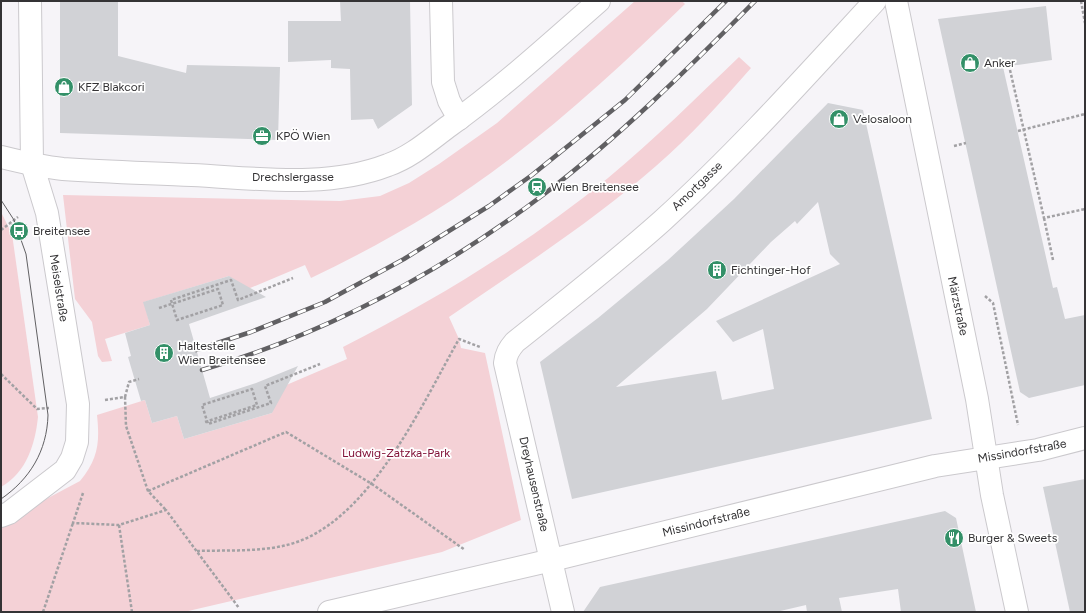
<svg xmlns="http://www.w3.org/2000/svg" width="1086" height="613" viewBox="0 0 1086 613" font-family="Figtree,sans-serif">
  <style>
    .green { fill: #f4d1d6 }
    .building { fill: #d1d2d6; fill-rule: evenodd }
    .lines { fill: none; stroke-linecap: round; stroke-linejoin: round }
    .street-casing { stroke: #cbc9cd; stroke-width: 24 }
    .path { stroke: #a2a1a4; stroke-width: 2.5; stroke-dasharray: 3 2; stroke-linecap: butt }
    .street { stroke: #fff; stroke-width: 22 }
    .tram { stroke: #616063; stroke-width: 1 }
    .rail-casing { stroke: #616063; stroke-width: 4.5 }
    .rail { stroke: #fff; stroke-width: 3; stroke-dasharray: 9; stroke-linecap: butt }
    .labels { text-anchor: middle; stroke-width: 3.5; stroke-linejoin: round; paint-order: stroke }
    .poi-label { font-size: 12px; fill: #343335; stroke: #fff; text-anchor: start }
    .street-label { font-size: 12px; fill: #343335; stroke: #fff }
    .park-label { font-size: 12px; fill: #821339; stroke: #fff }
  </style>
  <rect width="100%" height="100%" fill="#f6f4f8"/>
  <g class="green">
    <path d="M635,1H682L685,4C607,80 526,154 433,212C394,236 353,258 311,278L305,265L243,291L229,276L144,302L150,325L105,339L112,361L102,362L98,356L92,322L75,299L63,195L340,201L380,196L409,183L439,164L497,123Z"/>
    <path d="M739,57L751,68C721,102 691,136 656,166C592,222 519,269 449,317L459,339L461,348L485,353L521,520L442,552L184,612H1V523L80,481C98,459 100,443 97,415L145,400L152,423L177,416L184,439L272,413L277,389L347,359L343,347C437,299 526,245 608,178C654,140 696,98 739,57Z"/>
    <path d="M1,212L12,234L38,417C35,444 27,472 1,487Z"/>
  </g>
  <g class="building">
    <polygon points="60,1 118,1 118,56 186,73 187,65 280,67 278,140 60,133"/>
    <polygon points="340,1 410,1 412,105 378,129 373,119 351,120 350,69 331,68 331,60 288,62 288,21 341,21"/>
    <polygon points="1046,6 1052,60 1003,67 1053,288 1057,287 1065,319 1085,315 1085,385 1029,398 1020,392 938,19"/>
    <path d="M828,103L863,110L932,419L572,499L540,362L598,318L668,260L734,199ZM818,202L830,254L840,264L716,321L733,342L763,329L774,389L722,400L716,371L616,387L707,309L771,242L795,221L797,224Z"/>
    <polygon points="229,276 266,297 189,324 210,398 256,383 298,366 272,413 184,439 177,416 152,423 145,400 141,401 128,357 131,356 125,333 150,325 143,302"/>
    <polygon points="1085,479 1085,612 1070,612 1043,487"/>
    <polygon points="945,511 956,518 976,612 901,612 898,589 839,598 842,612 807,612 806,605 776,612 583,612 600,587"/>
  </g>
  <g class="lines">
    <g class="street-casing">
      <g id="street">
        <polyline points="441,1 443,82 449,101 459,119"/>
        <polyline points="896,1 977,399 992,495 1017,612"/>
        <path d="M1,157C21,162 42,167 63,169C105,172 149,173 192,175C256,178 326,189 388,165C411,157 430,140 449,126C502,88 550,44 599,1"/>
        <polyline points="1,516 9,513 65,470 72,458 77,442 78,404 47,213 32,164 30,1"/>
        <polyline points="329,612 552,560 935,466 1038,450 1085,438"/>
        <path d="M563,612L505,363C506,354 509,349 515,342C565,302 615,263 662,221C738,152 806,76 875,1"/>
      </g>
    </g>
    <g class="path">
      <polyline points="1081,1 1085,23"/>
      <polyline points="1010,70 1044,218 1085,209"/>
      <polyline points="1018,131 1085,114"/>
      <polyline points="954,146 966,143"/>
      <polyline points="1044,218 1053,260"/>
      <polyline points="1,230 18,217"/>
      <polyline points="985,296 993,303 1018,425"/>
      <polyline points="159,308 218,289 223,305 177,320 171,300 231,280 238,300 293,278"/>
      <polyline points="1,374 37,409 49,408"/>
      <polyline points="125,397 129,382 139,379"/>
      <polyline points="105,400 125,397 126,426 148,491 166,510"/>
      <polyline points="205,422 257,405 252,389 202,405 208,424 271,403 265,386 320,364"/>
      <polyline points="148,491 286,432 372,484 465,550"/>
      <polyline points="83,493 73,523 119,525 166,510 239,608"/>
      <polyline points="119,525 132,612"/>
      <path d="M197,551C226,550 259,552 287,545C368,525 421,406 459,339L480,347"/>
      <polyline points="43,612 73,523"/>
    </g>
    <use href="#street" class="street"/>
    <path class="tram" d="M1,200L14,220L26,254L48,415C47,451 30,479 1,499"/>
    <g class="rail-casing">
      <g id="rail">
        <polyline points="196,350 251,332 325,302 404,259 489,206 532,175 625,100 726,1"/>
        <path d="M202,370C325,334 441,272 543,195C619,137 688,69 755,1"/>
      </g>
    </g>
    <use href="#rail" class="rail"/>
  </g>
  <defs>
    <g id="shop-disc" transform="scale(1)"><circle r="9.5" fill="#339068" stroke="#fff"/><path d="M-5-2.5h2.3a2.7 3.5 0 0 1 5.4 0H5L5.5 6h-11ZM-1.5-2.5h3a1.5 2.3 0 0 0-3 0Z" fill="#fff"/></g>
    <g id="office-disc" transform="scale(1)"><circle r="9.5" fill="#339068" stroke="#fff"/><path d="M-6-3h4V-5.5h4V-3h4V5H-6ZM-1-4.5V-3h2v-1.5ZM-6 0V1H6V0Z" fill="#fff"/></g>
    <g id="station-disc" transform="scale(1)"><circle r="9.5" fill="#339068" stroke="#fff"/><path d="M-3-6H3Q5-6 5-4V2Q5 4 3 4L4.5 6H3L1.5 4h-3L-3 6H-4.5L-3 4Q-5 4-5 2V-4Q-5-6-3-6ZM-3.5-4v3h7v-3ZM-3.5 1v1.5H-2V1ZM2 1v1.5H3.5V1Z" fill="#fff"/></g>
    <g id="bus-disc" transform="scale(1)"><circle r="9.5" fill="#339068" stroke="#fff"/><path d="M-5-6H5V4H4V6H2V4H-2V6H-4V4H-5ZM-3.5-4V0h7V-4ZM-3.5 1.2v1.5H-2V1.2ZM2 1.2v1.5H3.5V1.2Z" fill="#fff"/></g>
    <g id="building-disc" transform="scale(1)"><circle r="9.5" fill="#339068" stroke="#fff"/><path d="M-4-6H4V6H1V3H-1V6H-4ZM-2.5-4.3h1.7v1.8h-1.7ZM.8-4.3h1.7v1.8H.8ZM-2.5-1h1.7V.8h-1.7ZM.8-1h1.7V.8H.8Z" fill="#fff"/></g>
    <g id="restaurant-disc" transform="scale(1)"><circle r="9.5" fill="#339068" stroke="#fff"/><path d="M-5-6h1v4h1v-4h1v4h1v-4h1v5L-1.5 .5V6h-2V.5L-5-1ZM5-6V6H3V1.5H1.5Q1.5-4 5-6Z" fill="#fff"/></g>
  </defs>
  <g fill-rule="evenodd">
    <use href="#shop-disc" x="970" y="63"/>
    <use href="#shop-disc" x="64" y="87"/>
    <use href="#shop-disc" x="839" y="119"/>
    <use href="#office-disc" x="262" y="136"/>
    <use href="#station-disc" x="537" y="187"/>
    <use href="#bus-disc" x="19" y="231"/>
    <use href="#building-disc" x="717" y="270"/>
    <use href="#building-disc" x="164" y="353"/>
    <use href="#restaurant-disc" x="954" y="538"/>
  </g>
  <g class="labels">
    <g class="poi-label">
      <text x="984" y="67">Anker</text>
      <text x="78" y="91">KFZ Blakcori</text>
      <text x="853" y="123">Velosaloon</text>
      <text x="276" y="140">KPÖ Wien</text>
      <text x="551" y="191">Wien Breitensee</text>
      <text x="33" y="235">Breitensee</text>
      <text x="731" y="274">Fichtinger-Hof</text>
      <text x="178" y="350">Haltestelle<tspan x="178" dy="14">Wien Breitensee</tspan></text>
      <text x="968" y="542">Burger &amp; Sweets</text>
    </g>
    <g class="street-label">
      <text x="293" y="181">Drechslergasse</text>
      <text transform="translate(697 186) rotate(-44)" y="4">Amortgasse</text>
      <text transform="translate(59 288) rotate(81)" y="4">Meiselstraße</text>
      <text transform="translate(958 306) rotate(78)" y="4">Märzstraße</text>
      <text transform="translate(1022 451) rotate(-10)" y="4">Missindorfstraße</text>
      <text transform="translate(534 484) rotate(77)" y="4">Dreyhausenstraße</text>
      <text transform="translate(706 522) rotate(-14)" y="4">Missindorfstraße</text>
    </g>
    <g class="park-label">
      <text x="396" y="457">Ludwig-Zatzka-Park</text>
    </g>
  </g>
  <rect width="1086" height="613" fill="none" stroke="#343335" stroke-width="4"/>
</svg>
